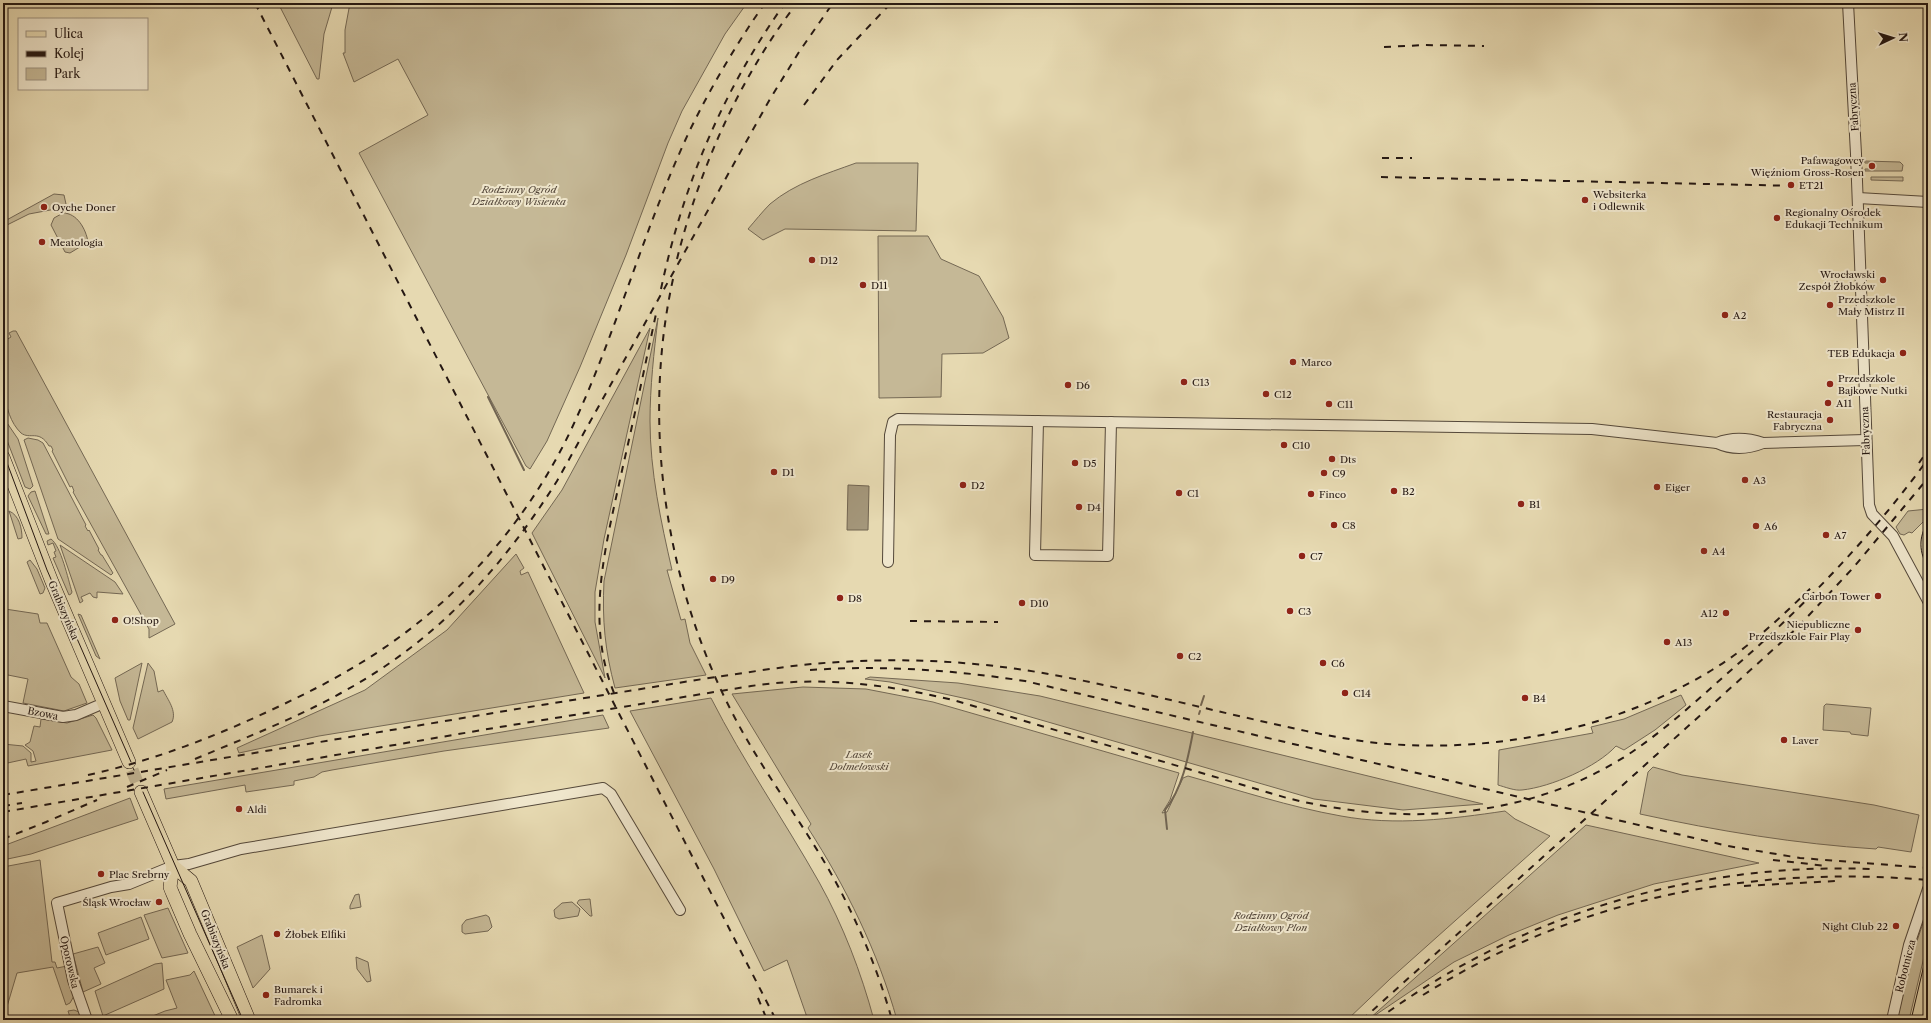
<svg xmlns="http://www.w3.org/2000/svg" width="1931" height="1023" viewBox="0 0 1931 1023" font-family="'Libre Caslon Text',serif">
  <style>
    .green { fill: #c5b896; stroke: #746854 }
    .water { fill: #a4977b; stroke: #716451 }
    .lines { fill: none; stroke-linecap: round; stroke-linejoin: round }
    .stream { stroke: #716451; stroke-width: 2 }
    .major-tunnel { stroke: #bfb291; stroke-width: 13; stroke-dasharray: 13 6; stroke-linecap: butt }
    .minor-casing { stroke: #54483a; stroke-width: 12 }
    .major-casing { stroke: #241712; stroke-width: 14 }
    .minor { stroke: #efe6cc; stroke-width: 10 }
    .major { stroke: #e6d9b1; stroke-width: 13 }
    .tram { stroke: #241712; stroke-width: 1 }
    .rail { stroke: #241712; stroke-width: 2; stroke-dasharray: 7 7; stroke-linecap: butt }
    .poi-dot { fill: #8f2418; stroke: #efe6cc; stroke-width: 1.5 }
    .labels { text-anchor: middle; stroke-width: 4; stroke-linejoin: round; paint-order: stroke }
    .street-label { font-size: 10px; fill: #241712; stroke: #efe6cc }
    .poi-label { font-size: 10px; fill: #241712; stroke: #efe6cc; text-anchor: start }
    .park-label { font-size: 10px; font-style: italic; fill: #54473a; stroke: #efe6cc }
  </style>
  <rect width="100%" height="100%" fill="#e6d9b1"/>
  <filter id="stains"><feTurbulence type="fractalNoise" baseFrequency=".005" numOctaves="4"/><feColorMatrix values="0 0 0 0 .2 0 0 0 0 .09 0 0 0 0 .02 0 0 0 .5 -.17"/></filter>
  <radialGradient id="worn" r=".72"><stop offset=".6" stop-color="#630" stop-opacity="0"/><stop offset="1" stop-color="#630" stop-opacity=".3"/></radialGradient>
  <g class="green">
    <polygon points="278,3 313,3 332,7 324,34 319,79 317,79"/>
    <polygon points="350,3 747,3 725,34 682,111 668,143 626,255 580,367 547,441 530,469 526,466 359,153 428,115 398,59 354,82 343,53 345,53 345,30"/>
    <polygon points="1864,161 1900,162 1903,165 1902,171 1865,171 1865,169 1872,169 1873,163 1865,163"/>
    <path d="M856,163H918L916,231L785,229L763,240L748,229C755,221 762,212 770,204C795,183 826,174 856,163Z"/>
    <polygon points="1871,177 1903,177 1903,181 1871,180"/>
    <polygon points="54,194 64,195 66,204 61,208 29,214 3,227 3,222"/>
    <path d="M63,213C77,213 86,229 88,242L70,253L65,252L51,225L54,218Z"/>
    <polygon points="878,236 928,236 941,259 979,276 1003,317 1009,338 983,353 942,354 941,397 879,398"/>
    <path d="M658,318C654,352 650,387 650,421C650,471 661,522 672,570H667L681,620L685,619L690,643L706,675L615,688C605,651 602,620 604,581Z"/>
    <polygon points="650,328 604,539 595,592 595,622 605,678 532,533 562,490"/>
    <path d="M13,331H16L175,624L149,638V629L73,492L74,491L72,486L70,487L52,451L53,450L51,446H49C39,429 30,440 21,433C0,413 3,370 3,342L11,337L9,333Z"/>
    <polygon points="3,417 18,439 33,486 30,489 25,487 3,430"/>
    <polygon points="28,438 38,440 43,443 86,525 85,526 88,531 89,530 99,549 98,550 101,555 102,555 113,573 111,575 58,539 24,440"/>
    <polygon points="35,491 49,534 46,534 28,496 31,492"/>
    <polygon points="1928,509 1928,517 1912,533 1909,532 1904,535 1900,534 1896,527 1908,511"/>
    <path d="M9,511C19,515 22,528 22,538L18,539Z"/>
    <path d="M51,539C61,546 68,579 72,592L71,594L69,595L53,558L56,557L54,552L56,551L53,543L48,545L47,541Z"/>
    <polygon points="60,545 115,582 123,594 97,592 97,598 93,597 90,593 81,597 83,601 80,603"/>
    <polygon points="516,554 524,568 520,571 521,575 528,572 584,693 319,736 239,753 237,748 365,690 447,630"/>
    <polygon points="30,560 37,569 45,588 43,593 40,594 27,562"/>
    <polygon points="5,609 38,614 40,623 47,623 71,677 79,684 87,703 64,711 23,703 28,679 3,674 3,623"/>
    <polygon points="78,614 81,615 100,659 96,656"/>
    <polygon points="142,663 130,720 128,720 120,701 115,678"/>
    <path d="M148,663L154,671L158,692L163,690C168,700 177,711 172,722L138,739L133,728Z"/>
    <polygon points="870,677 958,683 1040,696 1483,804 1403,810 1314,799 972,700 890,682 865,679"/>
    <path d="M803,687L866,689L933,702L1179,773L1170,800L1162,813L1167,812L1183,778L1188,776C1238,790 1290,807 1341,816C1395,826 1451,819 1505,811L1515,819L1550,836L1390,979L1347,1020H897C878,952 846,887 808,828L811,824L732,694Z"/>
    <path d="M1681,695L1686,705L1655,730L1624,750L1616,746C1597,767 1551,787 1522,790C1515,791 1505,787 1498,785L1499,750L1593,733L1591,727L1624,719Z"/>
    <path d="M711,698C743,761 784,820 819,882C843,925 861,972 874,1020H808L787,960L764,971L714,869L630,711Z"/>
    <polygon points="1826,704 1871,708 1868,736 1851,734 1850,732 1823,730 1824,706"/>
    <polygon points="93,715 96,718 112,750 28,766 26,759 3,764 3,744 23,746 31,753 31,762 36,761 33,751 25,745 30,742 34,726 40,727 41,719 67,723"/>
    <polygon points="603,715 609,728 444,751 332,770 322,772 314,777 294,781 294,785 246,792 245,785 166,799 164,789"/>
    <path d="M1653,767L1682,775L1874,805L1919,815L1911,852L1878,847L1876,849C1797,844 1718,831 1640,814L1648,772Z"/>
    <polygon points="130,798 138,819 31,854 3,860 3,846"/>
    <polygon points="1586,825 1759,863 1654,884 1558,915 1509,935 1454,962 1368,1020"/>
    <polygon points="40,860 52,962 55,962 57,968 67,966 74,996 70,1003 66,1005 53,967 17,973 3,1020 3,867"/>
    <polygon points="359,894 361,907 350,909 350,906 355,895"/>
    <polygon points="590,899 592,916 590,916 577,903 579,900"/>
    <polygon points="572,902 580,909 578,916 559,919 555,917 554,910 562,903"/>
    <polygon points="168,908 188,953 162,958 144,915"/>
    <polygon points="1926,914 1928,914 1928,940 1909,1020 1897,1020 1912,956"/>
    <polygon points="486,915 489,917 492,927 488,931 465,934 462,932 462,925 466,920"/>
    <polygon points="141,917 149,939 106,955 98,933"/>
    <polygon points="262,935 270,969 253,988 237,947"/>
    <polygon points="98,947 105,963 94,968 101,984 83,992 73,954"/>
    <polygon points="356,957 368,962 371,981 367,982 357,969"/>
    <polygon points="162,963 164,989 103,1016 95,991 155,964"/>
    <polygon points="194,971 217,1020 143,1020 165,1011 177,1008 166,980 190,975"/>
    <polygon points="1928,993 1928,1020 1924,1020 1923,1015"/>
    <polygon points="74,1010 79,1012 82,1020 71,1020 68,1011"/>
  </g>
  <polygon class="water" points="848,485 869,486 868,530 847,530"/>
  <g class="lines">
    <g class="stream">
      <polyline points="488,397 524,470"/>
      <polyline points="1201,705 1204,696"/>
      <polyline points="1199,714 1200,711"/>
      <path d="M1167,829L1165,810C1182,789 1188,759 1193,732"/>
    </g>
    <polyline class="major-tunnel" points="132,770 141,792"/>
    <g class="minor-casing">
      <g id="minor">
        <polyline points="1848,3 1856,154 1869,505 1872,514 1893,536 1928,601"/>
        <polyline points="1858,198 1928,202"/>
        <polyline points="1038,421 1035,555 1108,556 1111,422"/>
        <path d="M1717,443C1732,437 1748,438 1763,443"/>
        <path d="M888,562L890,435L893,422L898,419L1592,429L1717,443C1732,450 1748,449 1763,443L1865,440"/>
        <polyline points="3,706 63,717 76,715 104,703"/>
        <polyline points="87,1020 73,980 57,903 111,887 129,884 173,866 189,864 241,849 603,788 611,794 680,910"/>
        <polyline points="1892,1020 1909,945 1928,889"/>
      </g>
    </g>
    <g class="major-casing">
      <g id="major">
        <polyline points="3,457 52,582 129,762"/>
        <polyline points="141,792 173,866 191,881 249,1020"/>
        <polyline points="173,866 170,887 172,892 190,934 232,1020"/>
      </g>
    </g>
    <use href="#minor" class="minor"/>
    <use href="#major" class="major"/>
    <g class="tram">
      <polyline points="3,452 47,570 131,762"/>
      <path d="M1928,522C1918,537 1919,553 1928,567"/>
      <polyline points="133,768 134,770"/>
      <polyline points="143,792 243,1020"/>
      <polyline points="1911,1020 1928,948"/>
    </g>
    <g class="rail">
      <polyline points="255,3 776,1020"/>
      <polyline points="1384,47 1425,45 1484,46"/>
      <polyline points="804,105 837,60 891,3"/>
      <polyline points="1382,158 1412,158"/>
      <polyline points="1381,177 1801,186"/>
      <path d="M677,259C700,167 739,79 797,3"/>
      <path d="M673,279C640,429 667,597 742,731C770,781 805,827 833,877C858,922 878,970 892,1020"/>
      <path d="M661,289C683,185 723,90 785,3"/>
      <polyline points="1919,463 1928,450"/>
      <polyline points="910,621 998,622"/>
      <path d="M810,670C883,665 953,670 1025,681L1728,846L1800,858L1928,868"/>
      <path d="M614,693C584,619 607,541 623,466C635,414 646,361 657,309"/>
      <path d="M195,759C245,738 294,719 341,693C435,642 501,570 557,481L770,99L799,52L833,3"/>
      <path d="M88,775C151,761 209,739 267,712C297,698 326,684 354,667C451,610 530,522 576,419C619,324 646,223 690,130C712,85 737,43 765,3"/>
      <polyline points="127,787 167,770"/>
      <path d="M3,795C176,766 350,737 523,708C585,698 647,688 709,678C752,672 796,664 840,662C905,658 971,661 1037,672C1101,683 1166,699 1230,714C1279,725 1327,737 1377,743C1492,754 1614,730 1712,670C1750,647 1782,616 1813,586"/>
      <polyline points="3,806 22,803"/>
      <path d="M3,812L482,730L751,686C820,676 885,684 953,700L1287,798C1404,827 1530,820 1632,752C1673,724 1709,689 1746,657C1813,597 1875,532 1928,459"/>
      <polyline points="3,839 46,822 97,800"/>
      <polyline points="1773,860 1827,866"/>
      <polyline points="1744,886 1836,881"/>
      <path d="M1423,995C1577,898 1748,865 1928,880"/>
      <polyline points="758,998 767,1020"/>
      <polyline points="1362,1020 1796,629 1853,568 1928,478"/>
      <path d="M1377,1020C1519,915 1695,862 1871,869"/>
    </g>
  </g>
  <g class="poi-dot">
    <circle cx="1872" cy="166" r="4"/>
    <circle cx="1791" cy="185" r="4"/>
    <circle cx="1585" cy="200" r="4"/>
    <circle cx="44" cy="207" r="4"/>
    <circle cx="1777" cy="218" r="4"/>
    <circle cx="42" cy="242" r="4"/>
    <circle cx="812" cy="260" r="4"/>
    <circle cx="1883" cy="280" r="4"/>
    <circle cx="863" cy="285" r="4"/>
    <circle cx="1830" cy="305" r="4"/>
    <circle cx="1725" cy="315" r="4"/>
    <circle cx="1903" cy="353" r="4"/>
    <circle cx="1293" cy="362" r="4"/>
    <circle cx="1184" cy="382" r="4"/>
    <circle cx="1830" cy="384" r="4"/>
    <circle cx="1068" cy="385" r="4"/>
    <circle cx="1266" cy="394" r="4"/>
    <circle cx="1828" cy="403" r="4"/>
    <circle cx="1329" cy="404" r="4"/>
    <circle cx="1830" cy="420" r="4"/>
    <circle cx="1284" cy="445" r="4"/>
    <circle cx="1332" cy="459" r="4"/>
    <circle cx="1075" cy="463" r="4"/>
    <circle cx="774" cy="472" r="4"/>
    <circle cx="1324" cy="473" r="4"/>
    <circle cx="1745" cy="480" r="4"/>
    <circle cx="963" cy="485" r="4"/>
    <circle cx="1657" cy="487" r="4"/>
    <circle cx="1394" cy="491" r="4"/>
    <circle cx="1179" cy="493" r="4"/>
    <circle cx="1311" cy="494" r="4"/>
    <circle cx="1521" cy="504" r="4"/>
    <circle cx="1079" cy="507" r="4"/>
    <circle cx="1334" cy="525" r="4"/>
    <circle cx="1756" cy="526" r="4"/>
    <circle cx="1826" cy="535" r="4"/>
    <circle cx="1704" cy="551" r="4"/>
    <circle cx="1302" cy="556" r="4"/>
    <circle cx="713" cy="579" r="4"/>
    <circle cx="1878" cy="596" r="4"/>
    <circle cx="840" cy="598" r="4"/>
    <circle cx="1022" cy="603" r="4"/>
    <circle cx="1290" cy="611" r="4"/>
    <circle cx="1726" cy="613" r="4"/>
    <circle cx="115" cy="620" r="4"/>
    <circle cx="1858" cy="630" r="4"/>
    <circle cx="1667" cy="642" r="4"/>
    <circle cx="1180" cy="656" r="4"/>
    <circle cx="1323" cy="663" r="4"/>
    <circle cx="1345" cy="693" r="4"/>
    <circle cx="1525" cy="698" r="4"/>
    <circle cx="1784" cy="740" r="4"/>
    <circle cx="239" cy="809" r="4"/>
    <circle cx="101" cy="874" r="4"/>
    <circle cx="159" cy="902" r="4"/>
    <circle cx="1896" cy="926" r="4"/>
    <circle cx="277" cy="934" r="4"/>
    <circle cx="266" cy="995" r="4"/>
  </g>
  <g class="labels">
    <g class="street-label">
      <text transform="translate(1853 107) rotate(-94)" y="4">Fabryczna</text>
      <text transform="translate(1865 431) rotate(-92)" y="4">Fabryczna</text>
      <text transform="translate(64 610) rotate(67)" y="4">Grabiszyńska</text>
      <text transform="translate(43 713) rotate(11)" y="4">Bzowa</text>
      <text transform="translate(216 939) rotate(68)" y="4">Grabiszyńska</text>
      <text transform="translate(70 962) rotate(77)" y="4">Oporowska</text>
      <text transform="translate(1905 966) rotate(-76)" y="4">Robotnicza</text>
    </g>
    <g class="poi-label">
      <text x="1864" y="164" text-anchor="end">Pafawagowcy<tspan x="1864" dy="12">Więźniom Gross-Rosen</tspan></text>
      <text x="1799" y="189">ET21</text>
      <text x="1593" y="198">Websiterka<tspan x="1593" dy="12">i Odlewnik</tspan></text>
      <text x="52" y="211">Oyche Doner</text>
      <text x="1785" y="216">Regionalny Ośrodek<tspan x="1785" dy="12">Edukacji Technikum</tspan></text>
      <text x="50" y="246">Meatologia</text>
      <text x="820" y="264">D12</text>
      <text x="1875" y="278" text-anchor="end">Wrocławski<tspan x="1875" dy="12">Zespół Żłobków</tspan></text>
      <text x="871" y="289">D11</text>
      <text x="1838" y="303">Przedszkole<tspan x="1838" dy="12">Mały Mistrz II</tspan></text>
      <text x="1733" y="319">A2</text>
      <text x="1895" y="357" text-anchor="end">TEB Edukacja</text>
      <text x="1301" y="366">Marco</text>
      <text x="1838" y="382">Przedszkole<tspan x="1838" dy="12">Bajkowe Nutki</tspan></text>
      <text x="1192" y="386">C13</text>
      <text x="1076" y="389">D6</text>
      <text x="1274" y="398">C12</text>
      <text x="1836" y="407">A11</text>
      <text x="1337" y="408">C11</text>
      <text x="1822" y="418" text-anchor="end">Restauracja<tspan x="1822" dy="12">Fabryczna</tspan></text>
      <text x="1292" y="449">C10</text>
      <text x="1340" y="463">Dts</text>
      <text x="1083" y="467">D5</text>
      <text x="782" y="476">D1</text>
      <text x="1332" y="477">C9</text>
      <text x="1753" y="484">A3</text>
      <text x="971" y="489">D2</text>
      <text x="1665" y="491">Eiger</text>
      <text x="1402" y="495">B2</text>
      <text x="1187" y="497">C1</text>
      <text x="1319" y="498">Finco</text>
      <text x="1529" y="508">B1</text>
      <text x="1087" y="511">D4</text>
      <text x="1342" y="529">C8</text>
      <text x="1764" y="530">A6</text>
      <text x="1834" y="539">A7</text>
      <text x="1712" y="555">A4</text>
      <text x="1310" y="560">C7</text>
      <text x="721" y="583">D9</text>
      <text x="1870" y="600" text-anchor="end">Carbon Tower</text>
      <text x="848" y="602">D8</text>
      <text x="1030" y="607">D10</text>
      <text x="1298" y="615">C3</text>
      <text x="1718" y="617" text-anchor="end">A12</text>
      <text x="123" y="624">O!Shop</text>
      <text x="1850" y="628" text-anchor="end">Niepubliczne<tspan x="1850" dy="12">Przedszkole Fair Play</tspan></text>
      <text x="1675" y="646">A13</text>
      <text x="1188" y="660">C2</text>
      <text x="1331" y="667">C6</text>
      <text x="1353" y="697">C14</text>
      <text x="1533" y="702">B4</text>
      <text x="1792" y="744">Laver</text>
      <text x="247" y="813">Aldi</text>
      <text x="109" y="878">Plac Srebrny</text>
      <text x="151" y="906" text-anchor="end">Śląsk Wrocław</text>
      <text x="1888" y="930" text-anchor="end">Night Club 22</text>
      <text x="285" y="938">Żłobek Elfiki</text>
      <text x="274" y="993">Bumarek i<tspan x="274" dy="12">Fadromka</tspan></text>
    </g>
    <g class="park-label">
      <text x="519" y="193">Rodzinny Ogród<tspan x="519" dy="12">Działkowy Wisienka</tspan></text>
      <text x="859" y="758">Lasek<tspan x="859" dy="12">Dolmelowski</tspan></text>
      <text x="1271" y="919">Rodzinny Ogród<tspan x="1271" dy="12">Działkowy Plon</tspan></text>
    </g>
  </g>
  <rect width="1931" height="1023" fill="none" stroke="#e6d9b1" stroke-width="16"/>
  <rect x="4" y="4" width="1923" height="1015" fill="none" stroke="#241712" stroke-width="2"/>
  <rect x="8" y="8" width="1915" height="1007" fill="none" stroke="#241712"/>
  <rect x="18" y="18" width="130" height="72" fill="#efe6cc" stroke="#9e9382"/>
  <rect x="26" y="31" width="20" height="6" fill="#e6d9b1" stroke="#9e9382"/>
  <text x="54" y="38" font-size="12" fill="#241712">Ulica</text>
  <rect x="26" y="51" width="20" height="6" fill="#241712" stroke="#9e9382"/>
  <text x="54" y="58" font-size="12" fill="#241712">Kolej</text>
  <rect x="26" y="68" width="20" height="12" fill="#c5b896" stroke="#9e9382"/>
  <text x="54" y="78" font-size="12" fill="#241712">Park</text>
  <g transform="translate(1893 38) rotate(86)" stroke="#efe6cc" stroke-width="3" paint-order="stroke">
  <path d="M0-3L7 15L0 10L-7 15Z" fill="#241712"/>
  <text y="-6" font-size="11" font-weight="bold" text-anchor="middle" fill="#241712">N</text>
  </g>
  <rect width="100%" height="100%" filter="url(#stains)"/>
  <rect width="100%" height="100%" fill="url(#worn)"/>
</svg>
